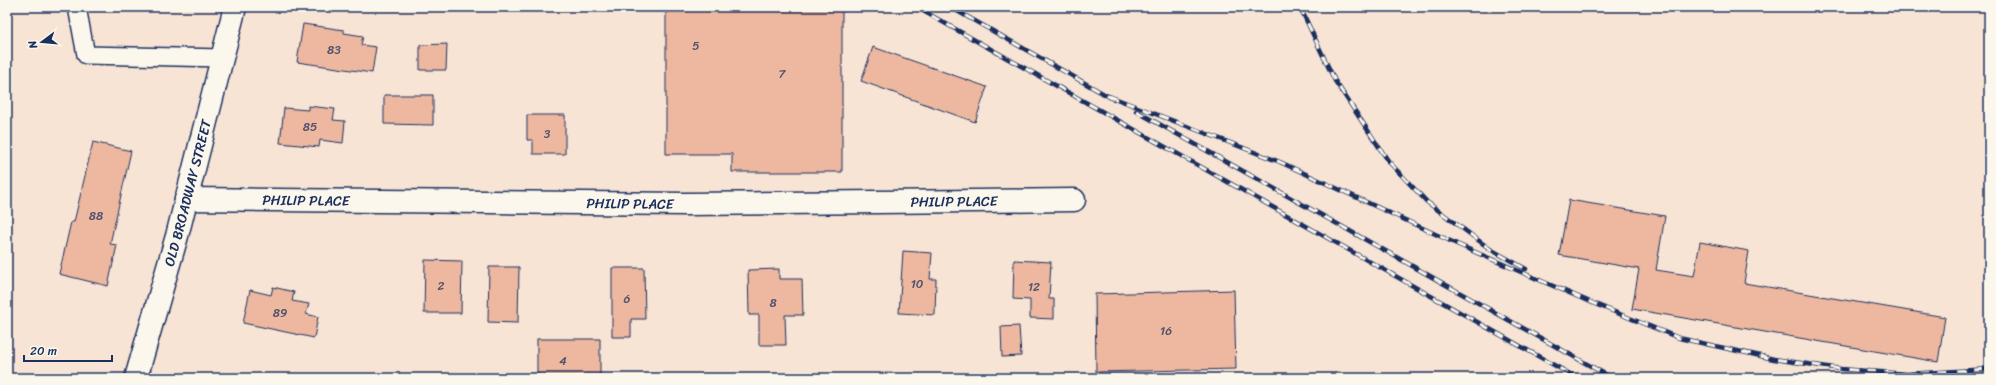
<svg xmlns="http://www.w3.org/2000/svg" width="1996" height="385" viewBox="0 0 1996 385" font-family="Sriracha,sans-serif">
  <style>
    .building { fill: #edb89f; stroke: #1b2f5e }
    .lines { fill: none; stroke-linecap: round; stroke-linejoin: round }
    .lane-casing { stroke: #1b2f5e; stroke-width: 20 }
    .street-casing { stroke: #1b2f5e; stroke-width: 25 }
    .lane { stroke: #fbf7ec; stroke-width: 17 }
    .street { stroke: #fbf7ec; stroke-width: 22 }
    .rail-casing { stroke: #1b2f5e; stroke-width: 4.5 }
    .rail { stroke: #fbf7ec; stroke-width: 3; stroke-dasharray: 9; stroke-linecap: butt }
    .labels { text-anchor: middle; stroke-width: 3.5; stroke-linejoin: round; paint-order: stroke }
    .number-label { font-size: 12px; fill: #50516e }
    .street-label { font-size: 14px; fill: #1b2f5e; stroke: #fbf7ec }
  </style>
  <rect width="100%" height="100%" fill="#f7e4d5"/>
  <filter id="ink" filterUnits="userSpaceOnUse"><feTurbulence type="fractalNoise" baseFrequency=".025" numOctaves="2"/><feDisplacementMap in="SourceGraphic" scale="8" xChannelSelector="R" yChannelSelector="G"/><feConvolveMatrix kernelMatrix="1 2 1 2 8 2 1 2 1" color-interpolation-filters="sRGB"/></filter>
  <g filter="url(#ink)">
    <g class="building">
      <polygon points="666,7 842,8 842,172 732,172 732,154 666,154"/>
      <polygon points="303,24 344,30 344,33 363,36 361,45 376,47 372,73 297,62"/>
      <polygon points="447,44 446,70 420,70 420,45"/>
      <polygon points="873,47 987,87 975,122 861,81"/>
      <polygon points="384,95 433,95 433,125 384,124"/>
      <polygon points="308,106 335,109 333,120 345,121 343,143 320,140 319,147 280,143 284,108 308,110"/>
      <polygon points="527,115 565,115 565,154 533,154 533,140 527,140"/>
      <polygon points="93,142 131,151 110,244 117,245 108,286 59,274 71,222 74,222"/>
      <polygon points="1569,200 1665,216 1656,270 1694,276 1700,242 1749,251 1744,283 1945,317 1938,362 1632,309 1639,269 1559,255"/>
      <polygon points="903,251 932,253 930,279 936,279 935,315 899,313"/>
      <polygon points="425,260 462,261 461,313 424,313"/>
      <polygon points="1014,260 1051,262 1049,299 1054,299 1054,319 1030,318 1030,300 1013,299"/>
      <polygon points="489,267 519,267 518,323 488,322"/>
      <polygon points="612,268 644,268 645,319 631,319 631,337 612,337"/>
      <polygon points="779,269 779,279 802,279 803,315 785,315 786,345 759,345 759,315 749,315 748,270"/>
      <polygon points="273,287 294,292 292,301 309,304 306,314 318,317 314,338 243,323 250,290 271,295"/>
      <polygon points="1234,290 1236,369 1096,372 1095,294"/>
      <polygon points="1019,326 1021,356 1002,357 1001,327"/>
      <rect x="537" y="339" width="63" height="39"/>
    </g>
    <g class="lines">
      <g class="lane-casing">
        <polyline id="lane" points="77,7 86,55 223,58"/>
      </g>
      <g class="street-casing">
        <g id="street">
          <path id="s1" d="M186,199L686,204L1074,200"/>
          <path id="s2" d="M136,378L177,236L235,7"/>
        </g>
      </g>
      <use href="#lane" class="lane"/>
      <use href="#street" class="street"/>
      <g class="rail-casing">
        <g id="rail">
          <polyline points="916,7 1577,378"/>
          <polyline points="950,7 1113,99"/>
          <polyline points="1300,7 1335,81 1389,162 1427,202 1490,249 1526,269"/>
          <polyline points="1109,96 1280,162 1459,245 1590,302 1679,338 1774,359 1841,369 1907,374 1989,369"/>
          <polyline points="1136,111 1612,378"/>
        </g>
      </g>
      <use href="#rail" class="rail"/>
    </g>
  </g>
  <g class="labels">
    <g class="number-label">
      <text x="696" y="50">5</text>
      <text x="334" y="54">83</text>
      <text x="782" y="78">7</text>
      <text x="310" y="131">85</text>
      <text x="547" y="138">3</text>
      <text x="96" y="220">88</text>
      <text x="917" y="288">10</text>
      <text x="441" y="290">2</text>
      <text x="1034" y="291">12</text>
      <text x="627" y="303">6</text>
      <text x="773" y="307">8</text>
      <text x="280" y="317">89</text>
      <text x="1166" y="335">16</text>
      <text x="563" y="365">4</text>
    </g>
    <g class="street-label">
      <text dy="5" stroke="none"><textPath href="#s2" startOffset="192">OLD BROADWAY STREET</textPath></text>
      <text dy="5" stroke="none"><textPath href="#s1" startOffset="120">PHILIP PLACE</textPath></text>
      <text dy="5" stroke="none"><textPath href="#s1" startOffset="768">PHILIP PLACE</textPath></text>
      <text dy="5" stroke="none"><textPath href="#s1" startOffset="444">PHILIP PLACE</textPath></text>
    </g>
  </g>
  <rect width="1996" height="385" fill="none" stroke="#fbf7ec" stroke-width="24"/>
  <rect x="12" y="12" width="1972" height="361" fill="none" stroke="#1b2f5e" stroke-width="1.5" filter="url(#ink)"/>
  <g transform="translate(42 42) rotate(254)" stroke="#fbf7ec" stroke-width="3" paint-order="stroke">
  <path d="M0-3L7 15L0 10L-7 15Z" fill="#1b2f5e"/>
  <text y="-6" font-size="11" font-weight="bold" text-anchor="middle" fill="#1b2f5e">N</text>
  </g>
  <path d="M24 355v6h88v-6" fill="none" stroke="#1b2f5e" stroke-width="2"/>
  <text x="30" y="355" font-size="12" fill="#1b2f5e" stroke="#fbf7ec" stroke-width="3" paint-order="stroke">20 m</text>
</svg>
